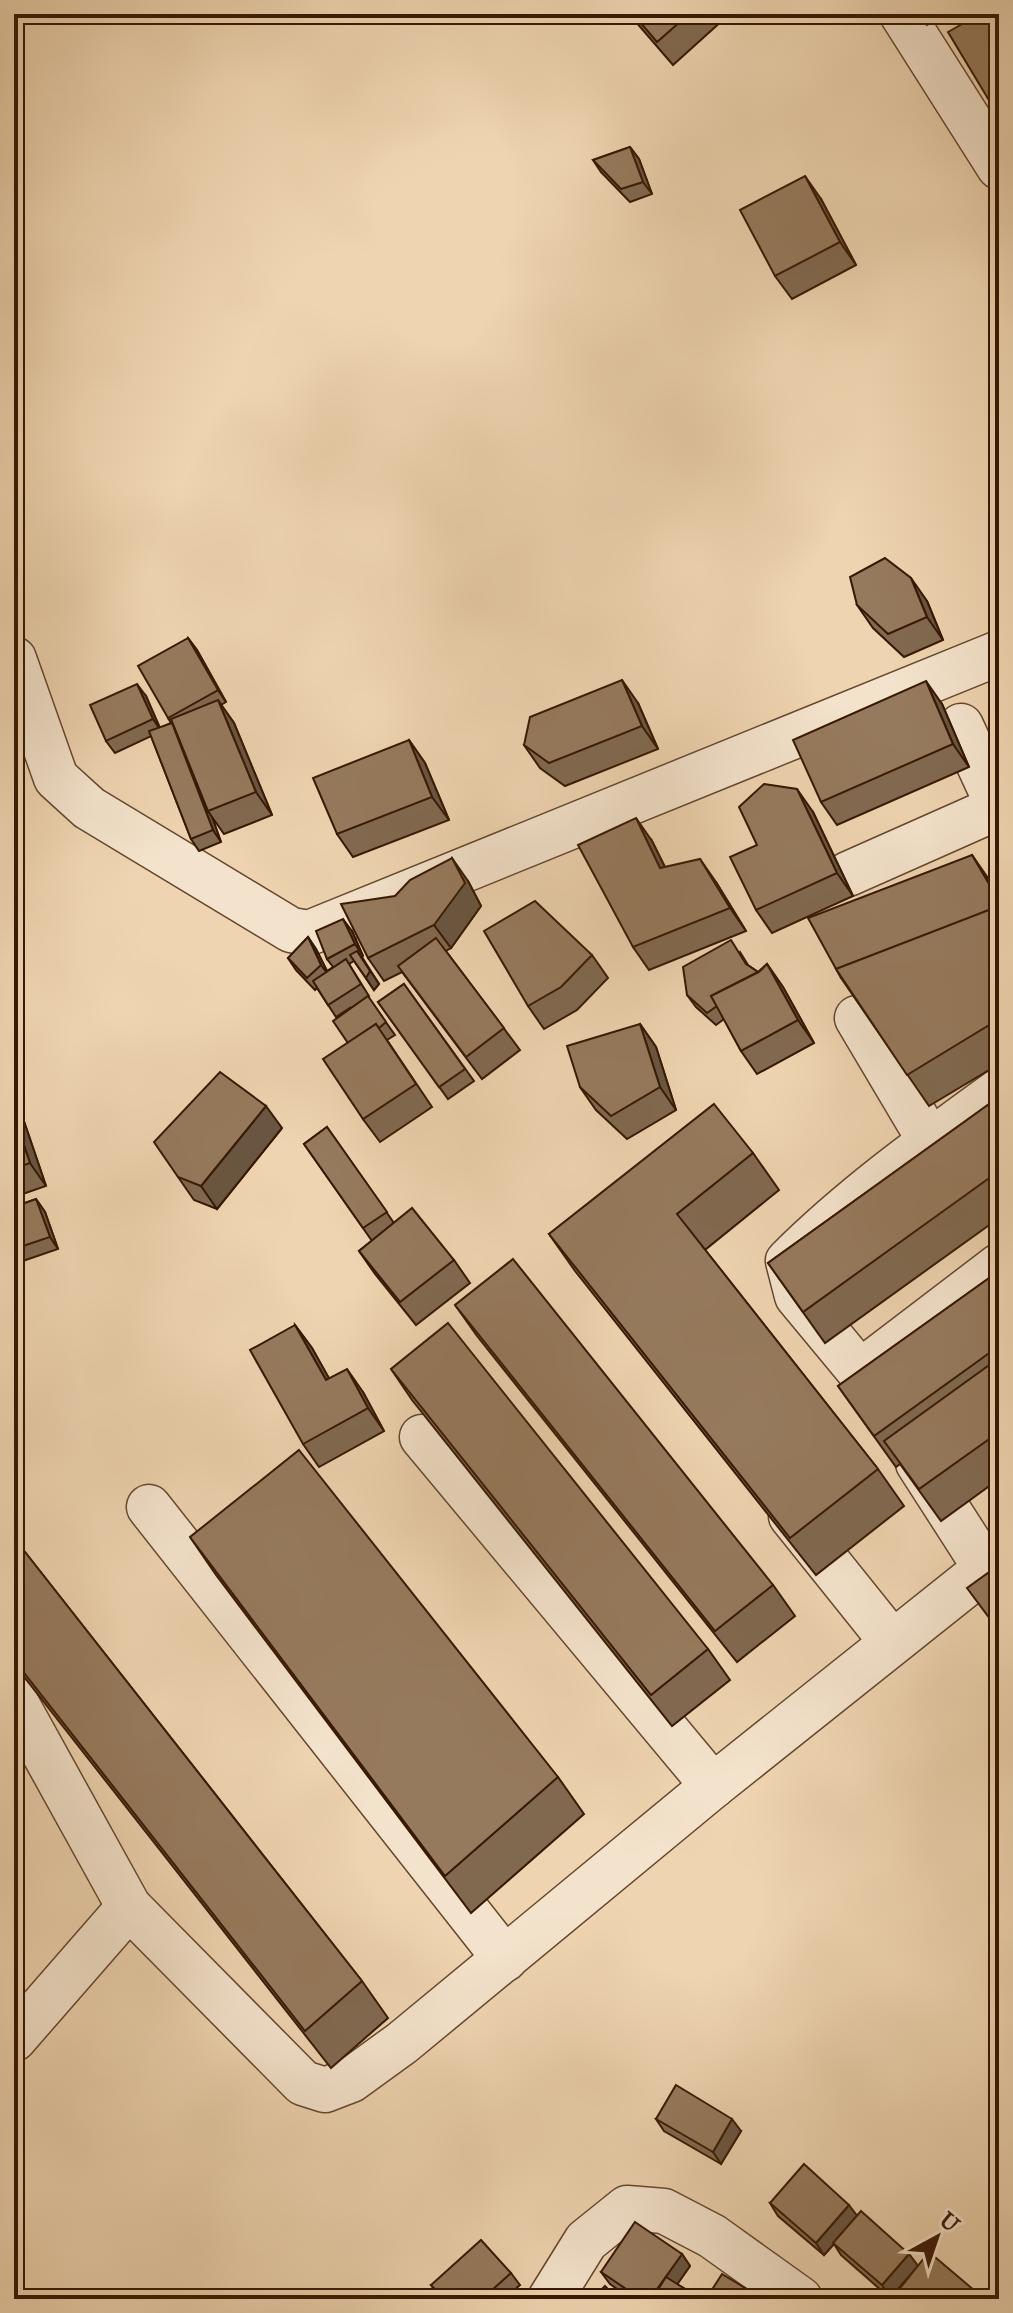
<svg xmlns="http://www.w3.org/2000/svg" width="1013" height="2313" viewBox="0 0 1013 2313" font-family="'IM FELL Great Primer',serif">
  <style>
    .lines { fill: none; stroke-linecap: round; stroke-linejoin: round }
    .minor-casing { stroke: #65472e; stroke-width: 47 }
    .minor { stroke: #f4e3cc; stroke-width: 44 }
    .wall { fill: #816950; stroke: #371803; stroke-width: 2 }
    .shaded-wall { fill: #695541; stroke: #371803; stroke-width: 2 }
    .building { fill: #967a5d; stroke: #371803; stroke-width: 2 }
  </style>
  <rect width="100%" height="100%" fill="#eed4b0"/>
  <filter id="stains"><feTurbulence type="fractalNoise" baseFrequency=".0025" numOctaves="4"/><feColorMatrix values="0 0 0 0 .2 0 0 0 0 .09 0 0 0 0 .02 0 0 0 .5 -.17"/></filter>
  <radialGradient id="worn" r=".72"><stop offset=".6" stop-color="#630" stop-opacity="0"/><stop offset="1" stop-color="#630" stop-opacity=".3"/></radialGradient>
  <g class="lines">
    <g class="minor-casing">
      <g id="minor">
        <polyline points="902,14 999,167"/>
        <polyline points="14,659 56,778 89,808 291,930 309,933 999,653"/>
        <polyline points="961,726 999,808"/>
        <polyline points="848,874 999,807"/>
        <polyline points="857,1018 930,1141"/>
        <path d="M860,1372L797,1296L788,1261C852,1197 926,1144 999,1091"/>
        <polyline points="879,1401 860,1372 999,1266"/>
        <polyline points="422,1437 713,1786"/>
        <polyline points="918,1463 999,1589"/>
        <polyline points="149,1507 505,1959"/>
        <polyline points="791,1516 892,1642"/>
        <polyline points="14,1699 129,1907 303,2083 325,2090 351,2080 402,2043 713,1786 999,1558"/>
        <polyline points="14,2039 129,1907"/>
        <polyline points="550,2299 586,2241 627,2208 664,2211 712,2236 800,2299"/>
      </g>
    </g>
    <use href="#minor" class="minor"/>
  </g>
  <g class="wall">
    <polygon points="629,14 721,14 724,19 673,65"/>
    <polygon points="919,14 945,14 927,25"/>
    <polygon points="630,147 639,159 652,194 630,202 601,172 593,160"/>
    <polygon points="821,199 856,265 792,299 775,276"/>
    <polygon points="927,601 943,640 904,657 873,628 857,605"/>
    <polygon points="188,638 197,650 226,702 221,705 234,723 272,815 224,834 212,817 221,842 199,851 191,839 151,736 115,753 106,741 146,696 160,728 171,723 168,718"/>
    <polygon points="638,703 658,749 565,786 540,768 524,745"/>
    <polygon points="942,704 969,767 837,825 821,802"/>
    <polygon points="409,740 425,763 449,820 353,857 337,834"/>
    <polygon points="813,812 853,896 772,933 756,910 757,845"/>
    <polygon points="652,841 665,867 716,882 746,931 649,970 633,947"/>
    <polygon points="972,855 999,897 999,1064 929,1106 841,978"/>
    <polygon points="468,881 481,906 451,948 446,951 520,1050 482,1079 402,972 384,981 368,958 395,896"/>
    <polygon points="352,931 363,956 362,957 379,984 374,990 354,961 349,964 369,996 368,997 395,1035 387,1040 432,1107 380,1142 363,1119 348,1043 350,1008 336,1017 317,988 315,990 296,970 288,958 308,937 316,949 327,971 333,967 327,959"/>
    <polygon points="740,952 748,965 758,972 767,964 783,987 814,1043 757,1074 741,1051 724,1019 716,1025 696,1007 687,995"/>
    <polygon points="592,955 608,978 577,1010 544,1029 528,1006"/>
    <polygon points="404,984 474,1081 448,1099 378,1002"/>
    <polygon points="640,1024 656,1047 676,1110 627,1139 596,1110 580,1087"/>
    <polygon points="14,1092 46,1186 14,1197"/>
    <polygon points="999,1097 999,1218 825,1343 768,1263"/>
    <polygon points="327,1127 394,1223 454,1260 470,1283 416,1325 375,1274 359,1251 372,1241 304,1144"/>
    <polygon points="282,1128 217,1209 194,1200 178,1177"/>
    <polygon points="753,1153 779,1190 705,1250 878,1469 904,1506 816,1575 575,1271 549,1234"/>
    <polygon points="36,1199 45,1212 58,1249 14,1264 14,1207"/>
    <polygon points="999,1271 999,1479 941,1521 900,1464 896,1467 838,1386"/>
    <polygon points="455,1305 773,1585 795,1616 737,1662 477,1336"/>
    <polygon points="295,1325 312,1348 329,1379 363,1392 384,1431 319,1467 303,1444"/>
    <polygon points="391,1369 708,1649 730,1680 672,1726 412,1400"/>
    <polygon points="190,1537 558,1777 584,1814 471,1913 216,1575"/>
    <polygon points="14,1538 362,1981 388,2018 331,2068 14,1664"/>
    <polygon points="656,2119 741,2131 721,2164 664,2131"/>
    <polygon points="770,2203 857,2216 909,2254 918,2266 975,2291 980,2299 902,2299 897,2292 914,2271 890,2298 841,2255 834,2244 824,2255 778,2216"/>
    <polygon points="682,2254 690,2266 677,2284 701,2299 631,2299 610,2284 601,2272"/>
    <polygon points="511,2273 520,2285 504,2299 441,2299 431,2285"/>
  </g>
  <g class="shaded-wall">
    <polygon points="630,147 639,159 652,194 643,182"/>
    <polygon points="805,176 821,199 856,265 840,242"/>
    <polygon points="911,578 927,601 943,640 927,617"/>
    <polygon points="188,638 197,650 226,702 218,690"/>
    <polygon points="622,680 638,703 658,749 642,726"/>
    <polygon points="926,681 942,704 969,767 953,744"/>
    <polygon points="137,684 146,696 161,731 153,719"/>
    <polygon points="218,700 234,723 272,815 256,792"/>
    <polygon points="172,723 208,811 212,817 221,842 213,830"/>
    <polygon points="409,740 425,763 449,820 432,797"/>
    <polygon points="797,789 813,812 853,896 837,873"/>
    <polygon points="636,818 652,841 676,890 660,868"/>
    <polygon points="972,855 988,878 999,897 999,901"/>
    <polygon points="452,858 468,881 481,906 451,948 434,925"/>
    <polygon points="700,859 716,882 746,931 730,908"/>
    <polygon points="343,919 352,931 363,956 355,944"/>
    <polygon points="308,937 316,949 330,977 321,965"/>
    <polygon points="357,951 379,984 374,990 366,978"/>
    <polygon points="767,964 783,987 814,1043 798,1020"/>
    <polygon points="640,1024 656,1047 676,1110 660,1087"/>
    <polygon points="14,1092 46,1186 30,1163 14,1116"/>
    <polygon points="266,1106 282,1128 217,1209 201,1186"/>
    <polygon points="36,1199 45,1212 58,1249 50,1237"/>
    <polygon points="295,1325 312,1348 343,1403 326,1380"/>
    <polygon points="347,1369 363,1392 384,1431 368,1408"/>
    <polygon points="732,2119 741,2131 721,2164 713,2152"/>
    <polygon points="849,2205 858,2217 824,2255 816,2243"/>
    <polygon points="682,2254 690,2266 667,2299 650,2299"/>
    <polygon points="909,2254 918,2266 890,2298 882,2285"/>
    <polygon points="975,2291 980,2299 968,2299"/>
  </g>
  <g class="building">
    <polygon points="633,14 689,14 657,42"/>
    <polygon points="980,14 998,14 999,16 999,117 948,32"/>
    <polygon points="630,147 643,182 621,189 593,160"/>
    <polygon points="805,176 840,242 775,276 740,210"/>
    <polygon points="885,558 911,578 927,617 888,634 857,605 850,577"/>
    <polygon points="188,638 218,690 168,718 138,666"/>
    <polygon points="622,680 642,726 549,763 524,745 530,717"/>
    <polygon points="926,681 953,744 821,802 793,740"/>
    <polygon points="137,684 153,719 106,741 90,705"/>
    <polygon points="218,700 256,792 208,811 171,719"/>
    <polygon points="172,723 213,830 191,839 149,731"/>
    <polygon points="409,740 432,797 337,834 313,778"/>
    <polygon points="764,784 797,789 837,873 756,910 730,857 757,845 739,807"/>
    <polygon points="636,818 660,868 700,859 730,908 633,947 578,845"/>
    <polygon points="972,855 999,901 999,907 836,969 842,978 841,978 808,918"/>
    <polygon points="452,858 465,883 434,925 368,958 341,904 395,896 410,880"/>
    <polygon points="535,901 592,955 561,987 528,1006 484,931"/>
    <polygon points="999,906 999,1019 907,1075 836,969"/>
    <polygon points="343,919 355,944 327,959 316,931"/>
    <polygon points="308,937 321,965 307,978 288,958"/>
    <polygon points="436,938 504,1028 466,1057 398,966"/>
    <polygon points="731,940 746,964 758,972 711,996 717,1006 707,1013 687,995 683,967"/>
    <polygon points="357,951 370,971 366,978 350,955"/>
    <polygon points="346,959 361,984 328,1005 313,981"/>
    <polygon points="767,964 798,1020 741,1051 711,996 759,972"/>
    <polygon points="404,984 465,1069 439,1087 378,1002"/>
    <polygon points="368,996 386,1022 379,1028 376,1024 348,1043 333,1021"/>
    <polygon points="376,1024 416,1084 363,1119 323,1059"/>
    <polygon points="640,1024 660,1087 611,1116 580,1087 567,1046"/>
    <polygon points="220,1072 266,1106 201,1186 178,1177 154,1142"/>
    <polygon points="999,1097 999,1171 803,1312 768,1263"/>
    <polygon points="714,1104 753,1153 677,1214 878,1469 790,1538 549,1234"/>
    <polygon points="14,1116 30,1163 14,1169"/>
    <polygon points="327,1127 387,1212 363,1228 304,1144"/>
    <polygon points="36,1199 50,1237 14,1249 14,1207"/>
    <polygon points="412,1208 454,1260 400,1302 359,1251"/>
    <polygon points="513,1259 773,1585 715,1631 455,1305"/>
    <polygon points="999,1271 999,1346 874,1436 838,1386"/>
    <polygon points="448,1323 708,1649 651,1695 391,1369"/>
    <polygon points="295,1325 326,1380 347,1369 368,1408 303,1444 250,1350"/>
    <polygon points="999,1358 999,1432 919,1489 884,1441"/>
    <polygon points="299,1450 558,1777 445,1876 190,1537"/>
    <polygon points="14,1538 362,1981 305,2031 14,1660"/>
    <polygon points="999,1565 999,1631 967,1588"/>
    <polygon points="676,2085 732,2119 713,2152 656,2119"/>
    <polygon points="804,2164 849,2205 816,2243 770,2203"/>
    <polygon points="861,2211 909,2254 882,2285 833,2243"/>
    <polygon points="635,2222 682,2254 650,2299 641,2299 601,2272"/>
    <polygon points="481,2240 511,2273 482,2299 444,2299 431,2285"/>
    <polygon points="929,2252 975,2291 968,2299 906,2299 897,2292"/>
    <polygon points="722,2274 760,2297 759,2299 706,2299"/>
    <polygon points="666,2277 701,2299 652,2299"/>
    <polygon points="605,2286 618,2299 592,2299"/>
  </g>
  <rect width="1013" height="2313" fill="none" stroke="#eed4b0" stroke-width="48"/>
  <rect x="16" y="16" width="981" height="2281" fill="none" stroke="#371803" stroke-width="4"/>
  <rect x="24" y="24" width="965" height="2265" fill="none" stroke="#371803" stroke-width="2"/>
  <g transform="translate(937 2237) rotate(40)" stroke="#f4e3cc" stroke-width="6" paint-order="stroke">
  <path d="M0-6L14 30L0 20L-14 30Z" fill="#371803"/>
  <text y="-12" font-size="22" font-weight="bold" text-anchor="middle" fill="#371803">U</text>
  </g>
  <rect width="100%" height="100%" filter="url(#stains)"/>
  <rect width="100%" height="100%" fill="url(#worn)"/>
</svg>
